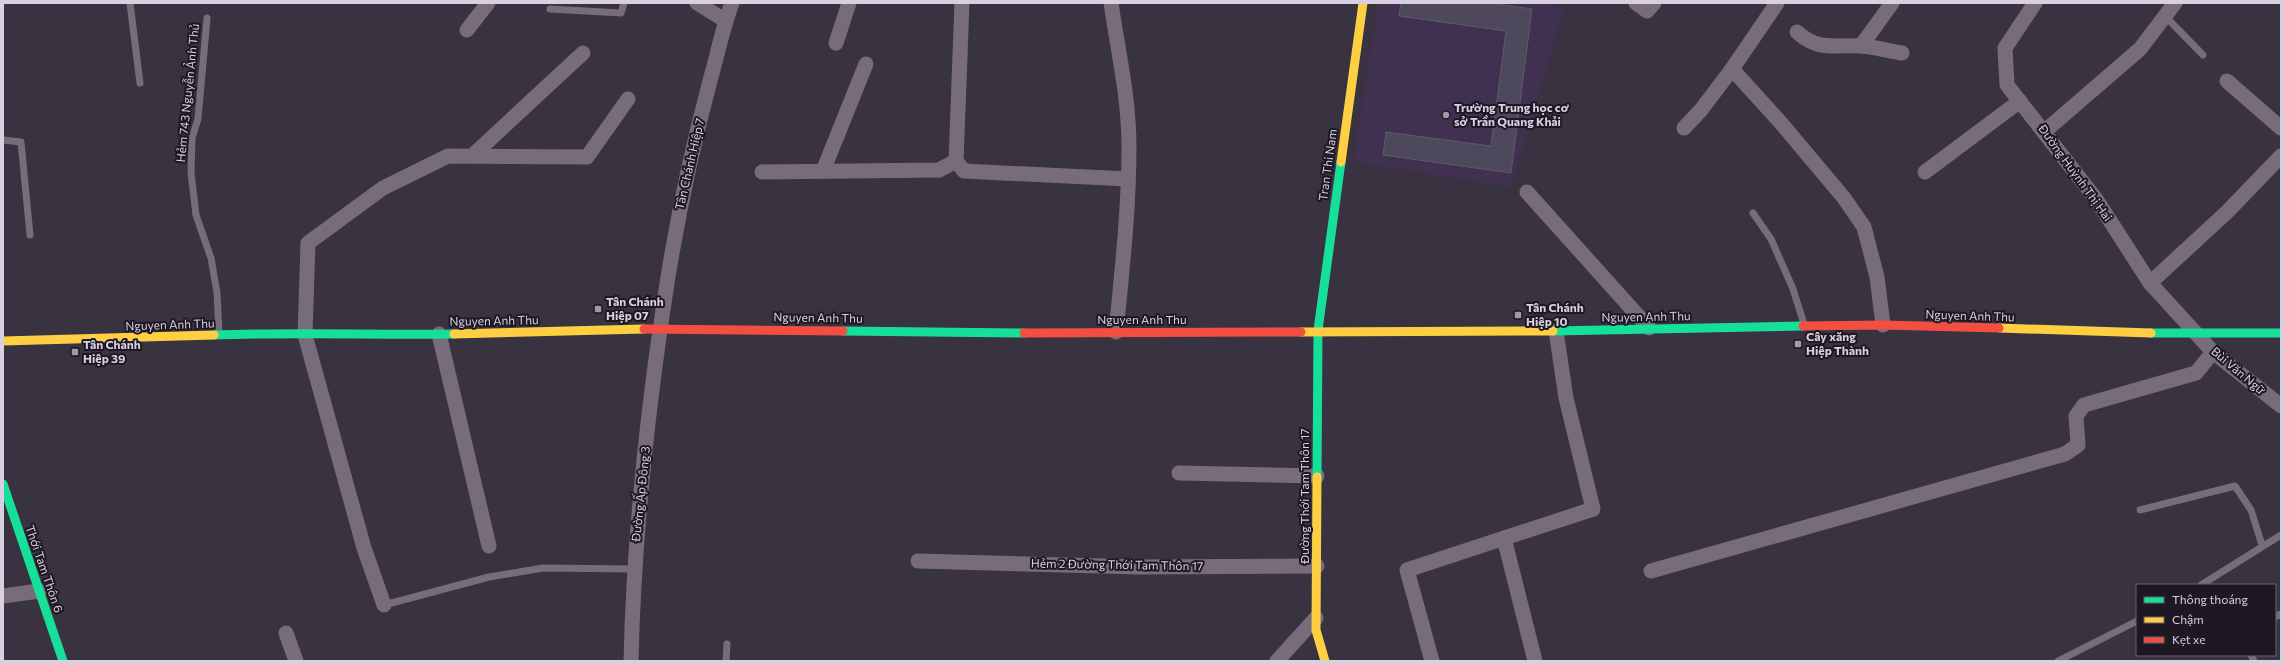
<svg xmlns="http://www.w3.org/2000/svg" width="2284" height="664" viewBox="0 0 2284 664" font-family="Commissioner,sans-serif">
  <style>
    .built { fill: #403150 }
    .building { fill: #4e485c; stroke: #5e5a67 }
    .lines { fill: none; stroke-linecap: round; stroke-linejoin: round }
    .lane { stroke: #786c7b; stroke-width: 7 }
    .street { stroke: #786c7b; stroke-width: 15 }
    .fast { stroke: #16e098; stroke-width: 9 }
    .slow { stroke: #ffcf43; stroke-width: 9 }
    .jam { stroke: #f24e42; stroke-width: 9 }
    .poi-dot { fill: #a099a9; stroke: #1e1824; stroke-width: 1.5 }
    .labels { text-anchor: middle; stroke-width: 4; stroke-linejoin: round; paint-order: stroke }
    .street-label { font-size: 12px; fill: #d8d0e1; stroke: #1e1824 }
    .poi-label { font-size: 12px; font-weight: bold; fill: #d8d0e1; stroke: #1e1824; text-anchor: start }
  </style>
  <rect width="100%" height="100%" fill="#393241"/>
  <polygon class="built" points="1378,3 1542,3 1564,9 1511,187 1353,162"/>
  <polygon class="building" points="1401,3 1490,3 1532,9 1511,173 1383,155 1386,132 1491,146 1506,31 1399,16"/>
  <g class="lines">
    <g class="lane">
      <polyline points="130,3 140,83"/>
      <polyline points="550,9 621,13 624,3"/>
      <polyline points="2165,16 2203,55"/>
      <polyline points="207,18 198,119 192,138 191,173 196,215 211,258 217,293 219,333"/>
      <polyline points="3,140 21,142 30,235"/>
      <polyline points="1753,213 1771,239 1793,289 1804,324"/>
      <polyline points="2140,510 2235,486 2251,510 2262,545"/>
      <polyline points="2201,585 2281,535"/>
      <polyline points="384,605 489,577 543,568 633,569"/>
      <polyline points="2275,617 2281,614"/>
      <polyline points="2251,655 2254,661"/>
      <polyline points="726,661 727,644"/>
      <polyline points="2058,661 2137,621"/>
    </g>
    <g class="street">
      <polyline points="697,3 726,21"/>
      <polyline points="962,3 956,161 964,171 1128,179"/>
      <path d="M1111,3C1118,51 1129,98 1129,147C1129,209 1122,271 1116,332"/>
      <polyline points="1636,3 1647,11 1654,3"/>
      <polyline points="1777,3 1732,69 1781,123 1844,198 1864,227 1877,277 1883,325"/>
      <polyline points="2035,3 2005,48 2007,85 2096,199 2150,283 2213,352 2281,406"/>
      <polyline points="467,30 488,3"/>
      <path d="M1797,32C1819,52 1835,44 1862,46C1875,47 1889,51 1902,53"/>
      <polyline points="836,43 849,3"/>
      <polyline points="1861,46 1892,3"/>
      <polyline points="2227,81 2281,128"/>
      <polyline points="1684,128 1701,110 1732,69"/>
      <polyline points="2045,131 2140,49 2175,3"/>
      <polyline points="472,156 583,53"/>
      <polyline points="823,171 866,64"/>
      <polyline points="762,172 939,170 956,161"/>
      <polyline points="1925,172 2020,101"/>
      <polyline points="1527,192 1649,328"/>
      <polyline points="2150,283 2227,212 2281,156"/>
      <polyline points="439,334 489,546"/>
      <polyline points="1179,473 1317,476"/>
      <polyline points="1504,538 1535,661"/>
      <polyline points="918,561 1140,567 1317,566"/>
      <polyline points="1651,571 2065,454 2078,445 2076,416 2084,405 2196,373 2213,352"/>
      <polyline points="3,596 39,591"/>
      <polyline points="384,605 364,548 305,335 308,243 383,188 448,156 587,157 628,99"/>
      <polyline points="286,633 296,661"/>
      <path d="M631,661C634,532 648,404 668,277C679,209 693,144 711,77C718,52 723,27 732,3"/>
      <polyline points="1277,661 1316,618"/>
      <polyline points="1432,661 1407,570 1593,509 1566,398 1556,331"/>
    </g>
    <g class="fast">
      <polyline points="843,331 1024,333"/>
      <polyline points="1553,331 1803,326"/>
      <polyline points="2151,333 2281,333"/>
      <path d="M214,335C294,332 374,335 454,334"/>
      <polyline points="1317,477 1318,330 1341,162"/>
      <polyline points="3,484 63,661"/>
    </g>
    <g class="slow">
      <polyline points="1341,162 1363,3"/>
      <polyline points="1999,328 2151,333"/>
      <polyline points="1301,332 1553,331"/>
      <polyline points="454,334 644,329"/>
      <polyline points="3,341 214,335"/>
      <polyline points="1317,477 1316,630 1325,661"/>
    </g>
    <g class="jam">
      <polyline points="1803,326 1883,325 1999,328"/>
      <polyline points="644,329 843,331"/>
      <polyline points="1024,333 1301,332"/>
    </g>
  </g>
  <g class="poi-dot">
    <circle cx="1446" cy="115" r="4"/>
    <rect x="594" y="305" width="8" height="8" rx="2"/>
    <rect x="1514" y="311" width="8" height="8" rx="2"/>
    <rect x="1794" y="340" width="8" height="8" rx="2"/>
    <rect x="71" y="348" width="8" height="8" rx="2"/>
  </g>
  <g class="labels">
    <g class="street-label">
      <text transform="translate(188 93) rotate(-84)" y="4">Hẻm 743 Nguyễn Ảnh Thủ</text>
      <text transform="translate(690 164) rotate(-77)" y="4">Tân Chánh Hiệp 7</text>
      <text transform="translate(1328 165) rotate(-82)" y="4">Tran Thi Nam</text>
      <text transform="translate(2075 173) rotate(54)" y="4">Đường Huỳnh Thị Hai</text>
      <text transform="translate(1970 316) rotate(2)" y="4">Nguyen Anh Thu</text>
      <text transform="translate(1646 317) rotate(-1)" y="4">Nguyen Anh Thu</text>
      <text transform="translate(818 318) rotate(1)" y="4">Nguyen Anh Thu</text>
      <text x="1142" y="324">Nguyen Anh Thu</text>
      <text transform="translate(494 321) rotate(-1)" y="4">Nguyen Anh Thu</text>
      <text transform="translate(170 325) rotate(-2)" y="4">Nguyen Anh Thu</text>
      <text transform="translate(2238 371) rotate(40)" y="4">Bùi Văn Ngữ</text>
      <text transform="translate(641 494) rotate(-84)" y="4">Đường Ấp Đông 3</text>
      <text transform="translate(1305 496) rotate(-90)" y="4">Đường Thới Tam Thôn 17</text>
      <text transform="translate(1117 565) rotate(1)" y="4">Hẻm 2 Đường Thới Tam Thôn 17</text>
      <text transform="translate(44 569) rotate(71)" y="4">Thới Tam Thôn 6</text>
    </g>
    <g class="poi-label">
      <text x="1454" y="112">Trường Trung học cơ<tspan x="1454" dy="14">sở Trần Quang Khải</tspan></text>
      <text x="606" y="306">Tân Chánh<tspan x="606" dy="14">Hiệp 07</tspan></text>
      <text x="1526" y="312">Tân Chánh<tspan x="1526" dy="14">Hiệp 10</tspan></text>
      <text x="1806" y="341">Cây xăng<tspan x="1806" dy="14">Hiệp Thành</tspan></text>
      <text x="83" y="349">Tân Chánh<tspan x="83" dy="14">Hiệp 39</tspan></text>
    </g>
  </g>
  <rect width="2284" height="664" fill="none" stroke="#d8d0e1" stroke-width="8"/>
  <rect x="2136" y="584" width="140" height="72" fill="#1e1824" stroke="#686270"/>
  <rect x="2144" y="597" width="20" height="6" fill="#16e098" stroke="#686270"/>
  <text x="2172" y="604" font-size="12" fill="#d8d0e1">Thông thoáng</text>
  <rect x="2144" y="617" width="20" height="6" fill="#ffcf43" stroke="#686270"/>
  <text x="2172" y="624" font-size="12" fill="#d8d0e1">Chậm</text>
  <rect x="2144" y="637" width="20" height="6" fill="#f24e42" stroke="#686270"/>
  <text x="2172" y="644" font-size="12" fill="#d8d0e1">Kẹt xe</text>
</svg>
